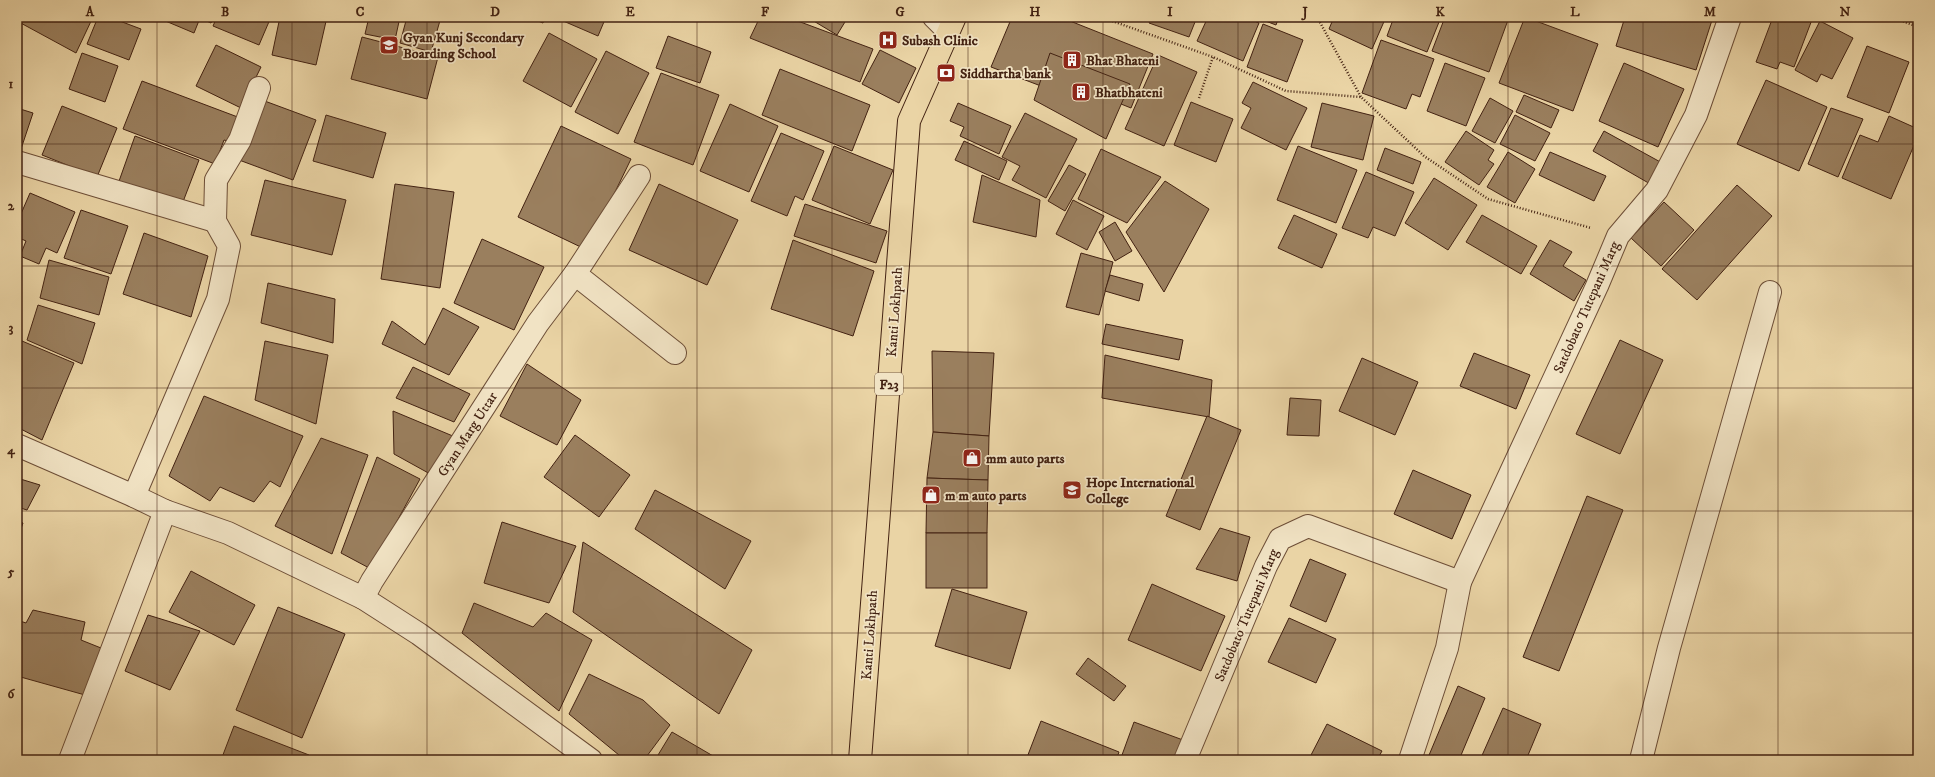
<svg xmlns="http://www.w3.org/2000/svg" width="1935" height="777" viewBox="0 0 1935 777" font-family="'IM FELL DW Pica',serif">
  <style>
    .building { fill: #9a7f5e; stroke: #432212 }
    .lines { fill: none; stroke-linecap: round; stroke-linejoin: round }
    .minor-casing { stroke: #6d4e37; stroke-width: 24 }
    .primary-casing { stroke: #432212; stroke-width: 24 }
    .path { stroke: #432212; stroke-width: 2.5; stroke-dasharray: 1 2; stroke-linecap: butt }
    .minor { stroke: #f1e3c4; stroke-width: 22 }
    .primary { stroke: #ead4a5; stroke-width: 22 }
    .grid { fill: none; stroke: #432212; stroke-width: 1; stroke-opacity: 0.55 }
    .labels { text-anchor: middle; stroke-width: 3.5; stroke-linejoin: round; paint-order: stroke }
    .shield { fill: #f1e3c4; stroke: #775c47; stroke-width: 1 }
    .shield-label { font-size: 13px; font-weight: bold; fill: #432212 }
    .poi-label { font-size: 14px; font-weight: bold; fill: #432212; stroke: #f1e3c4; text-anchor: start }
    .street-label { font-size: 14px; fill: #432212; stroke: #f1e3c4 }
    .neatline { fill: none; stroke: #432212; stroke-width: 1.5 }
    .grid-label { font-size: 13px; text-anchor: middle; font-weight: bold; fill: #432212 }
  </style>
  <rect width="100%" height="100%" fill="#ead4a5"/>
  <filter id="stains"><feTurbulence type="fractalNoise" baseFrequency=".005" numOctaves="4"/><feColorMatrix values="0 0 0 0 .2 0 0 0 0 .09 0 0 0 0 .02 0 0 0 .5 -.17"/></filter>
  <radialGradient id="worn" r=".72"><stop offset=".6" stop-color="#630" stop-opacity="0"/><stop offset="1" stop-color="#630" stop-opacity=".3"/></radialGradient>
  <g class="building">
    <polygon points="17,17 93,17 76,53 17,21"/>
    <polygon points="98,17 109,17 141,29 129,60 87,44"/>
    <polygon points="156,17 214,17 211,23 200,18 194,33"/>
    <polygon points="217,17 271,17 259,45 213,26"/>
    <polygon points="280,17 327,17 316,65 272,55"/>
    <polygon points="369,17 400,17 395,40 365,34"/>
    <polygon points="407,17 441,17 431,52 400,43"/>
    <polygon points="528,17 545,17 543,23"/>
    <polygon points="554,17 606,17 598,36"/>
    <polygon points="760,17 787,17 873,49 860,82 750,38"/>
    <polygon points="807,17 848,17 837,35"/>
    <polygon points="1012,17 1060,17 1153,54 1131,108 1066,82 1062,94 991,67"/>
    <polygon points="1152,17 1197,17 1189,37 1149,23"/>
    <polygon points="1208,17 1245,17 1259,23 1243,61 1197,41"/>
    <polygon points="1255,17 1279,17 1276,25"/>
    <polygon points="1334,17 1386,17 1372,49 1329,29"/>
    <polygon points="1394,17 1441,17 1427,52 1387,36"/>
    <polygon points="1445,17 1500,17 1508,20 1489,72 1432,51"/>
    <polygon points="1525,17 1598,44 1573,111 1499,83"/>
    <polygon points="1625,17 1713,17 1696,70 1616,46"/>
    <polygon points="1773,17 1813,17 1794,67 1780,62 1777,69 1756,62"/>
    <polygon points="1820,21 1853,38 1832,79 1821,74 1817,82 1795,70"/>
    <polygon points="1263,24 1303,40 1287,82 1247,67"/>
    <polygon points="549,33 597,59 571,107 523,81"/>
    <polygon points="668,36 711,52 700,83 656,68"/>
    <polygon points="362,37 438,57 427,99 351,79"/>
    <polygon points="1381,40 1434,59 1420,97 1412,94 1406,109 1362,93"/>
    <polygon points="216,45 261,67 241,108 196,86"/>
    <polygon points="1867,46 1909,62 1889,113 1847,97"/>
    <polygon points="880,50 916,68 899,103 862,84"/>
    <polygon points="606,51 649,73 618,134 575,112"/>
    <polygon points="82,53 118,66 105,102 69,89"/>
    <polygon points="1050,53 1130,84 1106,139 1034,100"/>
    <polygon points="1158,55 1197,72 1164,146 1125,129"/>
    <polygon points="1445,63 1485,78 1466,126 1427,111"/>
    <polygon points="1624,63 1684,89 1658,147 1599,121"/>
    <polygon points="780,69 870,105 852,151 762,115"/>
    <polygon points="661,73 719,95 693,165 634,142"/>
    <polygon points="1766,80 1827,107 1799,171 1737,144"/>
    <polygon points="142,81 243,119 235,143 224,140 215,164 123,129"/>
    <polygon points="1253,82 1307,108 1286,150 1241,128 1251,108 1242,103"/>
    <polygon points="1524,95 1559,110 1551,128 1516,112"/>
    <polygon points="1490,98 1513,111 1495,143 1472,131"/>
    <polygon points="262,100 316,120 293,180 239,160"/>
    <polygon points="1191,102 1233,119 1216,162 1174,145"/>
    <polygon points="958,103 1011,126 999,154 960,136 964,127 950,121"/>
    <polygon points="1322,103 1374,116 1363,160 1311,147"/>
    <polygon points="730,104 778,126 749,192 700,171"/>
    <polygon points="62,106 117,128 97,177 42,155"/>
    <polygon points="17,108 33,113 21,149 17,147"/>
    <polygon points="1831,108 1863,119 1838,177 1808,164"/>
    <polygon points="1025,113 1077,139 1046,198 1012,180 1020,166 1002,157"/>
    <polygon points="326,115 386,133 373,178 313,161"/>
    <polygon points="1515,115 1550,133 1535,161 1500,144"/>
    <polygon points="1889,116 1918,129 1918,136 1891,199 1842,178 1860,135 1878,142"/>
    <polygon points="561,126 631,159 587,250 518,217"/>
    <polygon points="1466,131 1494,150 1488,160 1494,164 1479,185 1445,162"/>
    <polygon points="1604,131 1664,164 1652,185 1593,151"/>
    <polygon points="781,133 824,151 803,200 795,196 787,216 751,201"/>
    <polygon points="135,136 199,160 181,207 118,184"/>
    <polygon points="964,141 1007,161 999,180 955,160"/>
    <polygon points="834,146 893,170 870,224 812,200"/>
    <polygon points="1298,146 1357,170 1336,223 1277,200"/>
    <polygon points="1385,148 1421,162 1413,184 1377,170"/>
    <polygon points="1101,149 1161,177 1127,223 1078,199"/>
    <polygon points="1508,152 1535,169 1515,203 1487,187"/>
    <polygon points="1550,152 1606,176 1594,201 1539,175"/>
    <polygon points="1069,165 1086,174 1065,211 1048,201"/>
    <polygon points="1366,172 1414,192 1395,236 1373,227 1368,238 1342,228"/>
    <polygon points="982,175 1040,200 1036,237 973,222"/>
    <polygon points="1434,178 1477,205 1448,250 1405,223"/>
    <polygon points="265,180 346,200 332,255 251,235"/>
    <polygon points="1165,181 1209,209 1164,292 1126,232"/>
    <polygon points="395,184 454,192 440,288 381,279"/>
    <polygon points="659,184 738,220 707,285 629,250"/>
    <polygon points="1737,185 1772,216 1697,300 1662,269"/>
    <polygon points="17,190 21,191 17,210"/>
    <polygon points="30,193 75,212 57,253 46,248 39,264 20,256 26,241 17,237 17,223"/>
    <polygon points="1073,200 1104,216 1087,250 1056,234"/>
    <polygon points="1664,202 1694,230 1661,266 1631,238"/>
    <polygon points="805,204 887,231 876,263 794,236"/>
    <polygon points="81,210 128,226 111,274 64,258"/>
    <polygon points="1294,215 1337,234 1322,268 1278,248"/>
    <polygon points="1482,215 1537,246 1521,274 1466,242"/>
    <polygon points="1115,222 1132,251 1115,261 1099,232"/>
    <polygon points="144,233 208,256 191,317 123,294"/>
    <polygon points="482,239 544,267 514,330 454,303"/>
    <polygon points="793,240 874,271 853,336 771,309"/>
    <polygon points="1550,240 1572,252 1563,266 1586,280 1574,301 1530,274"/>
    <polygon points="1081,253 1113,262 1099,315 1066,307"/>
    <polygon points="49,260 109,277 99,315 40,298"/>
    <polygon points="1110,275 1143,284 1139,301 1105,291"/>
    <polygon points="268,283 335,299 333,343 261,323"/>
    <polygon points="38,305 95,323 82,364 27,340"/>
    <polygon points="443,308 479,327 449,375 382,344 392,321 425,345"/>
    <polygon points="1106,324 1183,340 1179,360 1102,344"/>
    <polygon points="1620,340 1663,360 1620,454 1576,434"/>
    <polygon points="22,341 74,363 42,440 17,427 17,352"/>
    <polygon points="265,341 328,355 316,424 255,400"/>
    <polygon points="932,351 994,353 989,436 933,432"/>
    <polygon points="1474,353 1530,375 1516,409 1460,386"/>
    <polygon points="1105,355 1212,380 1209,417 1102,398"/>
    <polygon points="1362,358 1418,382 1395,435 1339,411"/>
    <polygon points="527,364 581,400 557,445 500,416"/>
    <polygon points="413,367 470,394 454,422 396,398"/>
    <polygon points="204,396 303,436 280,487 270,481 254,502 220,487 210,501 169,476"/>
    <polygon points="1290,398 1321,400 1319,436 1287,435"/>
    <polygon points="393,411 460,439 432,475 394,454"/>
    <polygon points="1207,416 1241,430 1200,530 1166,516"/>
    <polygon points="933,432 989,436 988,480 927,478"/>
    <polygon points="575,435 630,475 599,517 544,477"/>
    <polygon points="321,438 368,455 332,554 275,526"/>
    <polygon points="377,457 420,479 371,569 341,553"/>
    <polygon points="1413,470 1471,495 1452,539 1394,514"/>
    <polygon points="17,478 40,485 27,510 17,507"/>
    <polygon points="927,478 988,480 987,533 926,533"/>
    <polygon points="655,490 751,541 725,589 635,529"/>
    <polygon points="1587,496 1623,510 1559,671 1523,657"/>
    <polygon points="17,521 23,523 17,540"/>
    <polygon points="502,522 576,546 549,603 484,583"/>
    <polygon points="1220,528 1250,537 1237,581 1196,569"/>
    <rect x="926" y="533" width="61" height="55"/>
    <polygon points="583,542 752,650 719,714 573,612"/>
    <polygon points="1310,559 1346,574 1326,622 1290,606"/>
    <polygon points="191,571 255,605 234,645 169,612"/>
    <polygon points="1152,584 1225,616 1201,671 1128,640"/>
    <polygon points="952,589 1027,612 1010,669 935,646"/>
    <polygon points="474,603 533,627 546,613 592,640 559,711 462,633"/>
    <polygon points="278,607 345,634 302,738 236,710"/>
    <polygon points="33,610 85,622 81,640 101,648 85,695 17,676 17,620 26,623"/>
    <polygon points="148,615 200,631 170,690 125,671"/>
    <polygon points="1289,618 1336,639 1316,683 1268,662"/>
    <polygon points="1088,658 1126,686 1114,701 1076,674"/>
    <polygon points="589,674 643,700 670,725 644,760 625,760 569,714"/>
    <polygon points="1458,686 1485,698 1459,760 1427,760"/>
    <polygon points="1503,708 1541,724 1526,760 1480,760"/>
    <polygon points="1041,721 1119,752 1116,760 1026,760"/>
    <polygon points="1134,722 1183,740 1176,760 1136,760 1122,755"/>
    <polygon points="1327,724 1382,751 1377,760 1317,760 1310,757"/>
    <polygon points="234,726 309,755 307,760 221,760"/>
    <polygon points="672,732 720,760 655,760"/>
  </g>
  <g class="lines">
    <g class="minor-casing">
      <g id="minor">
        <polyline points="934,17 948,31"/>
        <polyline points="17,162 215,221"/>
        <polyline points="575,274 639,176"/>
        <polyline points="17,445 134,496 165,511 228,533 363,598 419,634 591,760"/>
        <polyline points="134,496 218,299 229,246 215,221 216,180 240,140 259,88"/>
        <polyline points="363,598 372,581 538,323 575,274 675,353"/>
        <polyline points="70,760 165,511"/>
        <polyline points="1185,760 1266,566 1280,539 1308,526 1460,582"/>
        <polyline points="1410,760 1447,648 1460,582 1597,286 1618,236 1657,190 1696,115 1730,17"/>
        <polyline points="1641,760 1669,648 1770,292"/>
      </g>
    </g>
    <g class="primary-casing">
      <polyline id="primary" points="860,760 909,121 955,17"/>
    </g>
    <g class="path">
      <polyline points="1101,17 1213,57 1286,91 1361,97 1424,156 1488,199 1591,228"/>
      <polyline points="1317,17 1361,97"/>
      <polyline points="1892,17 1918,27"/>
      <polyline points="1199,98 1213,57"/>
    </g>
    <use href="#minor" class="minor"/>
    <use href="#primary" class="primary"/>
  </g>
  <path class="grid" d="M157,17V760M292,17V760M427,17V760M562,17V760M697,17V760M832,17V760M968,17V760M1103,17V760M1238,17V760M1373,17V760M1508,17V760M1643,17V760M1778,17V760M17,144H1918M17,266H1918M17,388H1918M17,511H1918M17,633H1918"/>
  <defs>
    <g id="hospital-square" transform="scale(1)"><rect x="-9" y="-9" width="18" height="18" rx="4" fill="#8f2418" stroke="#f1e3c4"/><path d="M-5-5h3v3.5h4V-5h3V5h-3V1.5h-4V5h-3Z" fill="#fff"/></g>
    <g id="school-square" transform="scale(1)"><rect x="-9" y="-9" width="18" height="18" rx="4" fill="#8f2418" stroke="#f1e3c4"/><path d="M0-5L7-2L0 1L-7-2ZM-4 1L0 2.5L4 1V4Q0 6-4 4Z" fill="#fff"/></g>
    <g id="building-square" transform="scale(1)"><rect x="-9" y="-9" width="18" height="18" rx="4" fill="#8f2418" stroke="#f1e3c4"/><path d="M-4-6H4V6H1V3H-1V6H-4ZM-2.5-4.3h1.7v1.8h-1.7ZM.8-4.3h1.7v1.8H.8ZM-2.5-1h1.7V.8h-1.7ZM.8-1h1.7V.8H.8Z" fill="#fff"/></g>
    <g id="bank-square" transform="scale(1)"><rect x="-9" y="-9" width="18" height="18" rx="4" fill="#8f2418" stroke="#f1e3c4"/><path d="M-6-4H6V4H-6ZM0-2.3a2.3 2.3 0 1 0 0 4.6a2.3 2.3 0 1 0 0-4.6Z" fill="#fff"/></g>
    <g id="shop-square" transform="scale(1)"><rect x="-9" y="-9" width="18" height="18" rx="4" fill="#8f2418" stroke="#f1e3c4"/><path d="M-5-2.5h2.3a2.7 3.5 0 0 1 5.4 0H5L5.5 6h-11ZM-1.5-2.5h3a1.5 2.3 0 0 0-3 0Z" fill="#fff"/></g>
    <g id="university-square" transform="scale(1)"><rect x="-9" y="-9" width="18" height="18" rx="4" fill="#8f2418" stroke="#f1e3c4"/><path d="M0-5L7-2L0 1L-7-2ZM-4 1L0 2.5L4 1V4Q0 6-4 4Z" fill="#fff"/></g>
  </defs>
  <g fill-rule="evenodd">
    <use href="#hospital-square" x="888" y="40"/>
    <use href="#school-square" x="389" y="45"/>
    <use href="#building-square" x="1072" y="60"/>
    <use href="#bank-square" x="946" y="73"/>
    <use href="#building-square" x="1081" y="92"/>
    <use href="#shop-square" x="972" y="458"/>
    <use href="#university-square" x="1072" y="490"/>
    <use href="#shop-square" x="931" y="495"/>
  </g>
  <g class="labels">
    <rect class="shield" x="875" y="373" width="28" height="22" rx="3"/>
    <g class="shield-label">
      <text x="889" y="389">F23</text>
    </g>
    <g class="poi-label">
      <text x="403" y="42">Gyan Kunj Secondary<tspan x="403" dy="16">Boarding School</tspan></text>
      <text x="902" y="45">Subash Clinic</text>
      <text x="1086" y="65">Bhat Bhateni</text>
      <text x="960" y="78">Siddhartha bank</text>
      <text x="1095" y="97">Bhatbhateni</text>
      <text x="986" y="463">mm auto parts</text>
      <text x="1086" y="487">Hope International<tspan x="1086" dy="16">College</tspan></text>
      <text x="945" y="500">m m auto parts</text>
    </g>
    <g class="street-label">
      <text transform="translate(1586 307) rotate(-66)" y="5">Satdobato Tutepani Marg</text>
      <text transform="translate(894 312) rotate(-86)" y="5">Kanti Lokhpath</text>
      <text transform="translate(467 434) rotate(-57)" y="5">Gyan Marg Uttar</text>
      <text transform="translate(1246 615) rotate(-67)" y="5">Satdobato Tutepani Marg</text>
      <text transform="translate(869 635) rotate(-86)" y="5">Kanti Lokhpath</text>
    </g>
  </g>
  <rect width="1935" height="777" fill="none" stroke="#ead4a5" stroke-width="44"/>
  <rect x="22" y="22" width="1891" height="733" class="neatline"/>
  <g class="grid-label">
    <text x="90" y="16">A</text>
    <text x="225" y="16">B</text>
    <text x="360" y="16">C</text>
    <text x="495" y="16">D</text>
    <text x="630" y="16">E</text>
    <text x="765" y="16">F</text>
    <text x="900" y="16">G</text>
    <text x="1035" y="16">H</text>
    <text x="1170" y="16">I</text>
    <text x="1305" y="16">J</text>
    <text x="1440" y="16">K</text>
    <text x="1575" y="16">L</text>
    <text x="1710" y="16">M</text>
    <text x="1845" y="16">N</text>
    <text x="11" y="88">1</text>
    <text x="11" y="210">2</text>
    <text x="11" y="332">3</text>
    <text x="11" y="454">4</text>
    <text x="11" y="576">5</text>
    <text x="11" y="698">6</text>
  </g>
  <rect width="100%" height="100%" filter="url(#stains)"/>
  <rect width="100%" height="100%" fill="url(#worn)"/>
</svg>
